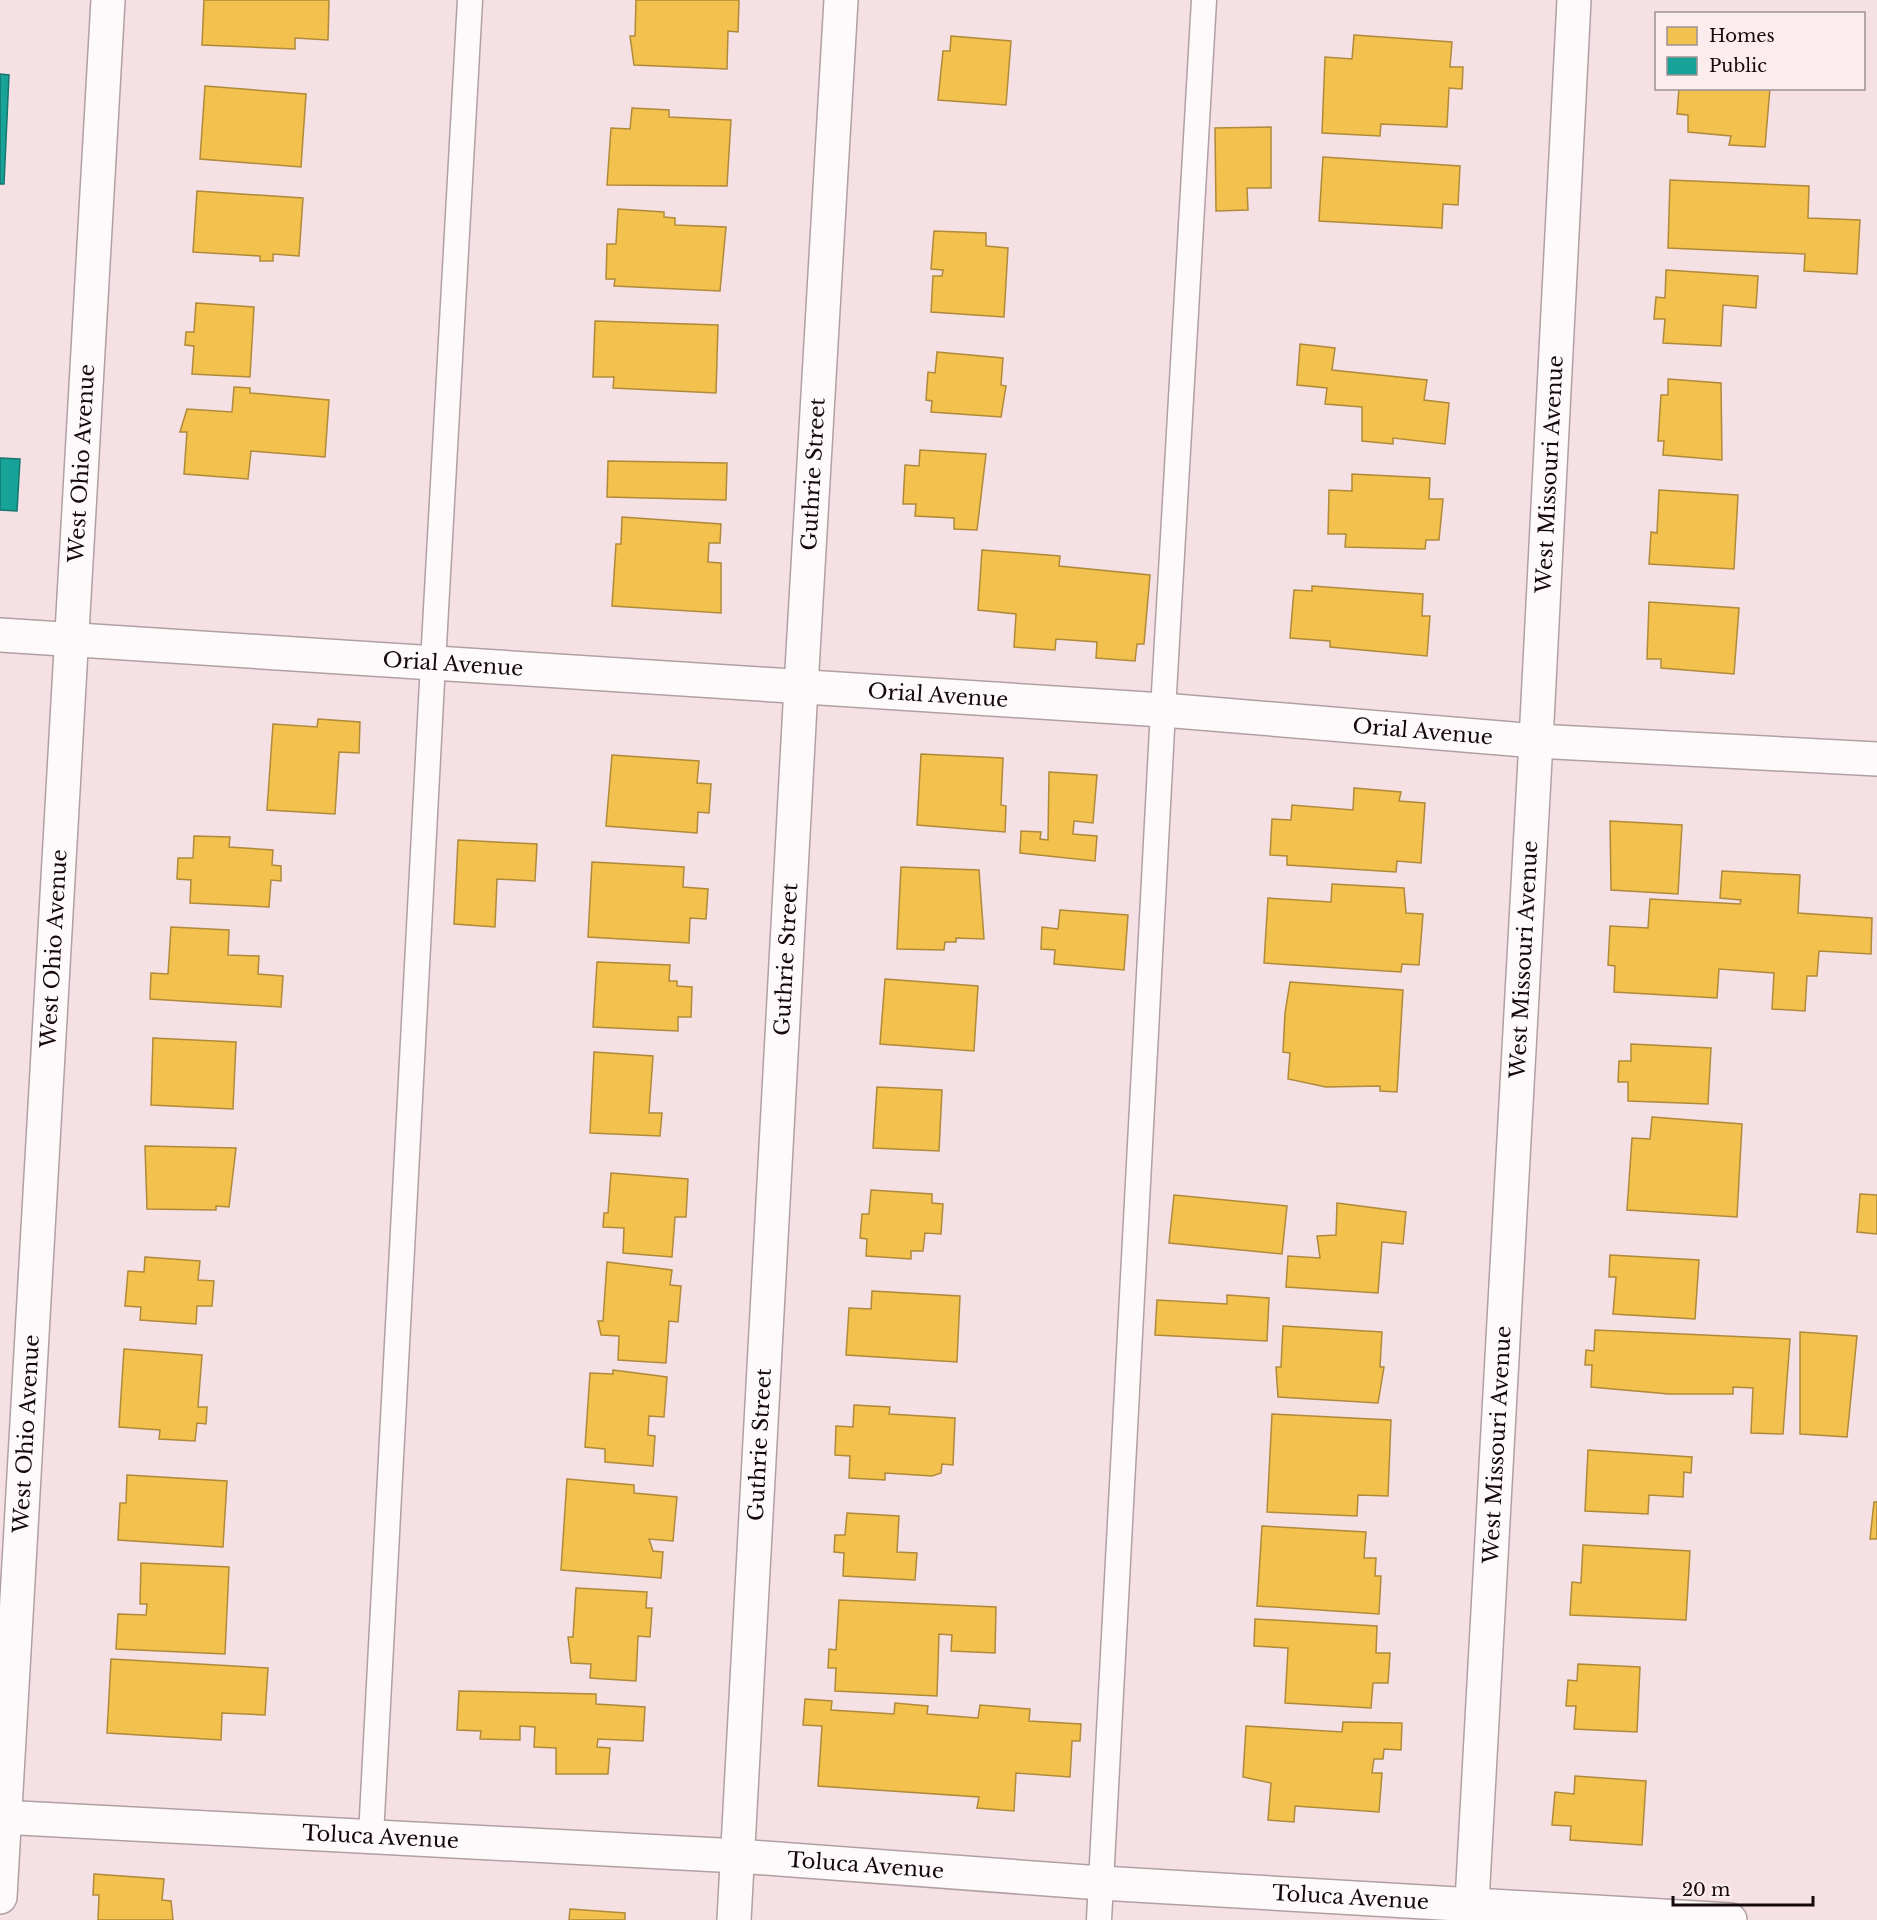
<svg xmlns="http://www.w3.org/2000/svg" width="1877" height="1920" viewBox="0 0 1877 1920" font-family="'Libre Baskerville',serif">
  <style>
    .homes { fill: #f2c14e; stroke: #b08a3a; stroke-width: 1.5 }
    .public { fill: #17a398; stroke: #16756e; stroke-width: 1.5 }
    .lines { fill: none; stroke-linecap: round; stroke-linejoin: round }
    .service-casing { stroke: #b0a0a3; stroke-width: 27 }
    .minor-casing { stroke: #b0a0a3; stroke-width: 36 }
    .tertiary-casing { stroke: #b0a0a3; stroke-width: 36 }
    .service { stroke: #fefafb; stroke-width: 24 }
    .minor { stroke: #fefafb; stroke-width: 33 }
    .tertiary { stroke: #fefafb; stroke-width: 33 }
    .labels { text-anchor: middle; stroke-width: 6; stroke-linejoin: round; paint-order: stroke }
    .street-label { font-size: 21px; fill: #15090c; stroke: #fbecee }
  </style>
  <rect width="100%" height="100%" fill="#f5e0e4"/>
  <g class="homes">
    <polygon points="204,0 329,0 328,40 295,38 295,49 202,45"/>
    <polygon points="636,0 739,0 738,32 728,31 727,69 634,65 630,36 635,36"/>
    <polygon points="1354,35 1452,42 1450,67 1463,67 1462,89 1449,88 1447,127 1381,124 1380,136 1322,133 1325,57 1352,59"/>
    <polygon points="951,36 1011,41 1006,105 938,100 943,51 950,51"/>
    <polygon points="205,86 306,94 301,167 200,159"/>
    <polygon points="1679,88 1770,88 1765,147 1729,145 1731,136 1688,132 1688,115 1677,114"/>
    <polygon points="632,108 669,110 669,117 731,120 727,186 607,185 611,128 630,129"/>
    <polygon points="1271,127 1271,188 1247,188 1248,210 1216,211 1215,128"/>
    <polygon points="1323,157 1460,166 1458,205 1443,204 1442,228 1319,221"/>
    <polygon points="1670,180 1809,186 1808,218 1860,220 1857,274 1804,271 1805,254 1668,248"/>
    <polygon points="197,191 303,198 299,256 273,254 273,261 260,261 260,256 193,252"/>
    <polygon points="618,209 664,212 664,217 675,218 675,225 726,227 720,291 614,286 615,279 606,279 607,244 616,244"/>
    <polygon points="934,231 986,233 986,246 1008,248 1004,317 931,312 933,276 942,276 943,270 931,269"/>
    <polygon points="1666,270 1758,276 1756,308 1723,305 1721,346 1663,343 1665,319 1654,319 1656,297 1665,298"/>
    <polygon points="196,303 254,307 250,377 192,374 194,346 185,345 186,332 194,332"/>
    <polygon points="595,321 718,325 716,393 613,388 614,377 593,377"/>
    <polygon points="1300,344 1335,348 1332,370 1427,380 1424,400 1449,403 1445,444 1393,438 1393,444 1362,441 1362,407 1325,404 1327,388 1297,385"/>
    <polygon points="937,352 1003,358 1001,385 1006,386 1001,417 931,412 932,401 926,400 928,372 935,373"/>
    <polygon points="1668,379 1721,383 1722,460 1663,455 1664,441 1658,441 1661,395 1668,395"/>
    <polygon points="234,387 250,388 250,393 329,400 325,457 251,451 248,479 184,474 187,432 180,432 187,409 232,412"/>
    <polygon points="920,450 986,454 977,530 954,529 954,518 915,516 916,504 903,504 905,465 919,466"/>
    <polygon points="608,461 727,463 726,500 607,497"/>
    <polygon points="1352,474 1430,478 1429,499 1443,499 1439,540 1426,540 1425,549 1345,547 1346,534 1328,534 1329,490 1352,491"/>
    <polygon points="1659,490 1738,495 1734,569 1649,564 1651,532 1657,533"/>
    <polygon points="622,517 721,524 720,543 709,543 708,562 721,563 721,613 612,606 616,544 621,544"/>
    <polygon points="982,550 1060,556 1059,566 1150,575 1144,644 1137,644 1135,661 1096,658 1097,642 1056,639 1055,650 1014,647 1016,614 978,610"/>
    <polygon points="1312,586 1423,594 1422,616 1430,616 1427,656 1330,647 1330,641 1290,638 1294,590 1312,591"/>
    <polygon points="1649,602 1739,608 1734,674 1661,668 1661,659 1647,659"/>
    <polygon points="318,719 360,722 359,753 339,752 335,814 267,810 273,724 317,727"/>
    <polygon points="921,754 1003,758 1001,805 1006,806 1005,832 917,825"/>
    <polygon points="612,755 699,761 697,783 711,784 709,813 698,812 697,833 606,826"/>
    <polygon points="1049,772 1097,775 1093,823 1074,821 1073,834 1097,836 1095,861 1020,853 1021,831 1041,832 1040,839 1048,840"/>
    <polygon points="1354,788 1401,792 1399,801 1425,803 1421,863 1397,861 1396,872 1287,865 1287,856 1270,855 1272,819 1291,820 1292,805 1353,810"/>
    <polygon points="1610,821 1682,825 1678,894 1611,890"/>
    <polygon points="194,836 230,837 229,847 273,850 272,865 281,866 281,881 271,880 269,907 190,903 191,880 177,879 178,858 193,858"/>
    <polygon points="458,840 537,844 535,881 497,879 495,927 454,924"/>
    <polygon points="592,862 684,867 683,887 708,889 706,919 690,918 689,943 588,937"/>
    <polygon points="901,867 979,870 984,939 956,938 956,942 945,942 944,950 897,949"/>
    <polygon points="1722,871 1800,875 1798,913 1872,918 1871,954 1819,951 1817,976 1807,976 1805,1011 1772,1009 1774,973 1719,969 1717,998 1614,992 1615,966 1608,965 1610,926 1648,928 1650,899 1740,904 1741,900 1720,898"/>
    <polygon points="1332,884 1404,888 1406,913 1423,914 1419,965 1402,964 1401,972 1264,963 1268,898 1331,902"/>
    <polygon points="1060,910 1128,915 1124,970 1054,964 1055,950 1041,949 1042,927 1058,929"/>
    <polygon points="171,927 229,930 228,955 259,956 258,974 283,976 281,1007 150,999 151,973 168,974"/>
    <polygon points="597,962 670,965 669,981 677,981 677,986 692,987 691,1017 678,1017 678,1031 593,1027"/>
    <polygon points="885,979 978,986 974,1051 880,1044"/>
    <polygon points="1290,982 1403,990 1397,1092 1380,1091 1380,1086 1326,1087 1288,1079 1290,1053 1283,1052 1285,1013"/>
    <polygon points="153,1038 236,1042 233,1109 151,1105"/>
    <polygon points="1631,1044 1711,1048 1708,1104 1628,1101 1628,1082 1618,1082 1619,1061 1631,1061"/>
    <polygon points="594,1052 653,1056 649,1113 662,1113 660,1136 590,1133"/>
    <polygon points="877,1087 942,1090 939,1151 873,1148"/>
    <polygon points="1652,1117 1742,1124 1737,1217 1627,1210 1632,1138 1650,1139"/>
    <polygon points="145,1146 236,1148 229,1207 216,1206 216,1210 147,1209"/>
    <polygon points="611,1173 688,1179 686,1217 675,1217 672,1257 623,1253 624,1228 603,1227 604,1213 608,1213"/>
    <polygon points="871,1190 932,1194 932,1203 943,1204 941,1234 925,1233 923,1251 911,1251 911,1259 866,1256 867,1239 860,1238 862,1214 869,1214"/>
    <polygon points="1860,1194 1877,1195 1877,1234 1857,1232"/>
    <polygon points="1174,1195 1287,1206 1282,1254 1169,1243"/>
    <polygon points="1337,1203 1406,1212 1403,1244 1382,1242 1378,1293 1286,1287 1288,1256 1320,1258 1317,1236 1336,1235"/>
    <polygon points="1610,1255 1699,1260 1695,1319 1613,1314 1616,1277 1609,1277"/>
    <polygon points="145,1257 200,1261 198,1280 214,1281 212,1306 197,1306 196,1324 140,1320 141,1307 125,1306 128,1271 144,1272"/>
    <polygon points="607,1262 672,1270 670,1285 681,1286 678,1322 669,1321 666,1363 618,1360 619,1336 601,1335 598,1321 603,1321"/>
    <polygon points="872,1291 960,1296 957,1362 846,1355 849,1308 871,1309"/>
    <polygon points="1227,1295 1269,1298 1267,1341 1155,1335 1157,1300 1227,1304"/>
    <polygon points="1283,1326 1382,1332 1380,1367 1384,1367 1378,1403 1278,1397 1276,1367 1281,1367"/>
    <polygon points="1595,1330 1790,1339 1783,1434 1751,1433 1753,1388 1733,1387 1733,1394 1669,1394 1591,1387 1592,1365 1585,1365 1586,1350 1594,1351"/>
    <polygon points="1800,1332 1857,1336 1847,1437 1800,1434"/>
    <polygon points="124,1349 202,1355 198,1407 207,1407 206,1424 197,1423 195,1441 159,1439 160,1430 119,1427"/>
    <polygon points="613,1370 667,1377 664,1417 649,1416 648,1435 655,1436 653,1466 605,1462 605,1449 585,1447 590,1373 613,1374"/>
    <polygon points="854,1405 890,1407 889,1414 955,1418 953,1465 942,1464 941,1473 932,1476 885,1473 885,1480 849,1478 850,1456 835,1455 836,1426 853,1427"/>
    <polygon points="1272,1414 1391,1420 1388,1496 1358,1495 1357,1516 1267,1512"/>
    <polygon points="1588,1450 1692,1457 1691,1473 1684,1472 1683,1497 1649,1495 1648,1514 1585,1511"/>
    <polygon points="127,1475 227,1481 223,1547 118,1540 120,1503 126,1503"/>
    <polygon points="567,1479 634,1485 634,1493 677,1497 673,1541 649,1539 653,1551 663,1552 661,1578 561,1570"/>
    <polygon points="1874,1502 1877,1502 1877,1539 1870,1539"/>
    <polygon points="847,1513 899,1516 897,1552 917,1553 915,1580 843,1576 844,1553 834,1552 835,1535 845,1535"/>
    <polygon points="1262,1526 1366,1532 1364,1558 1376,1558 1375,1576 1381,1576 1379,1614 1257,1606"/>
    <polygon points="1583,1545 1690,1551 1686,1620 1570,1615 1572,1582 1581,1583"/>
    <polygon points="141,1563 229,1567 225,1654 116,1649 118,1614 146,1615 147,1604 140,1604"/>
    <polygon points="576,1588 647,1592 646,1608 652,1608 650,1637 638,1636 636,1681 590,1678 591,1664 571,1663 568,1637 573,1637"/>
    <polygon points="839,1600 996,1607 995,1653 951,1651 952,1635 939,1634 937,1696 835,1691 836,1668 828,1668 829,1649 836,1650"/>
    <polygon points="1255,1619 1377,1626 1376,1653 1390,1653 1388,1683 1373,1683 1371,1708 1285,1703 1288,1648 1254,1646"/>
    <polygon points="111,1659 268,1668 265,1715 222,1713 221,1740 107,1733"/>
    <polygon points="1578,1664 1640,1667 1637,1732 1574,1729 1576,1706 1566,1706 1568,1680 1577,1681"/>
    <polygon points="459,1691 596,1694 596,1704 645,1707 643,1741 598,1739 597,1747 610,1748 608,1774 556,1774 556,1748 534,1747 535,1727 520,1726 520,1740 480,1739 481,1731 457,1730"/>
    <polygon points="805,1699 832,1701 831,1710 894,1714 895,1703 928,1706 927,1714 978,1718 980,1705 1030,1709 1029,1721 1081,1724 1080,1741 1072,1741 1070,1777 1016,1773 1014,1811 977,1808 979,1797 818,1786 822,1726 803,1725"/>
    <polygon points="1343,1722 1402,1723 1401,1750 1384,1749 1383,1759 1374,1759 1372,1773 1382,1773 1379,1812 1295,1806 1294,1822 1268,1820 1271,1783 1243,1777 1246,1726 1342,1732"/>
    <polygon points="1575,1776 1646,1781 1642,1845 1570,1840 1571,1826 1552,1825 1555,1792 1574,1794"/>
    <polygon points="94,1874 164,1879 162,1900 171,1901 173,1920 98,1920 99,1895 93,1895"/>
    <polygon points="570,1909 625,1913 625,1920 569,1920"/>
  </g>
  <g class="public">
    <polygon points="0,74 9,75 4,184 0,184"/>
    <polygon points="0,458 20,459 17,511 0,510"/>
  </g>
  <g class="lines">
    <g class="service-casing">
      <g id="service">
        <polyline points="371,1836 433,663 470,0"/>
        <polyline points="1099,1920 1163,710 1204,0"/>
      </g>
    </g>
    <g class="minor-casing">
      <g id="minor">
        <path id="s1" d="M0,635L1163,710L1536,741L1877,759"/>
        <path id="s2" d="M0,1897L108,0"/>
        <path id="s3" d="M734,1920L801,687L841,0"/>
        <path id="s4" d="M1471,1920L1536,741L1574,0"/>
      </g>
    </g>
    <g class="tertiary-casing">
      <g id="tertiary">
        <path id="s5" d="M0,1817L738,1856L1101,1883L1730,1920"/>
      </g>
    </g>
    <use href="#service" class="service"/>
    <use href="#minor" class="minor"/>
    <use href="#tertiary" class="tertiary"/>
  </g>
  <g class="labels">
    <g class="street-label">
      <text dy="7" stroke="none"><textPath href="#s2" startOffset="1436">West Ohio Avenue</textPath></text>
      <text dy="7" stroke="none"><textPath href="#s3" startOffset="1448">Guthrie Street</textPath></text>
      <text dy="7" stroke="none"><textPath href="#s4" startOffset="1448">West Missouri Avenue</textPath></text>
      <text dy="7" stroke="none"><textPath href="#s1" startOffset="454">Orial Avenue</textPath></text>
      <text dy="7" stroke="none"><textPath href="#s1" startOffset="940">Orial Avenue</textPath></text>
      <text dy="7" stroke="none"><textPath href="#s1" startOffset="1426">Orial Avenue</textPath></text>
      <text dy="7" stroke="none"><textPath href="#s2" startOffset="950">West Ohio Avenue</textPath></text>
      <text dy="7" stroke="none"><textPath href="#s3" startOffset="962">Guthrie Street</textPath></text>
      <text dy="7" stroke="none"><textPath href="#s4" startOffset="962">West Missouri Avenue</textPath></text>
      <text dy="7" stroke="none"><textPath href="#s2" startOffset="464">West Ohio Avenue</textPath></text>
      <text dy="7" stroke="none"><textPath href="#s3" startOffset="476">Guthrie Street</textPath></text>
      <text dy="7" stroke="none"><textPath href="#s4" startOffset="476">West Missouri Avenue</textPath></text>
      <text dy="7" stroke="none"><textPath href="#s5" startOffset="381">Toluca Avenue</textPath></text>
      <text dy="7" stroke="none"><textPath href="#s5" startOffset="867">Toluca Avenue</textPath></text>
      <text dy="7" stroke="none"><textPath href="#s5" startOffset="1353">Toluca Avenue</textPath></text>
    </g>
  </g>
  <rect x="1655" y="12" width="210" height="78" fill="#fbecee" stroke="#9f9194" stroke-width="1.5"/>
  <rect x="1667" y="27" width="30" height="18" fill="#f2c14e" stroke="#9f9194" stroke-width="1.5"/>
  <text x="1709" y="42" font-size="18" fill="#15090c">Homes</text>
  <rect x="1667" y="57" width="30" height="18" fill="#17a398" stroke="#9f9194" stroke-width="1.5"/>
  <text x="1709" y="72" font-size="18" fill="#15090c">Public</text>
  <path d="M1673 1896v9h140v-9" fill="none" stroke="#15090c" stroke-width="3"/>
  <text x="1682" y="1896" font-size="18" fill="#15090c" stroke="#fbecee" stroke-width="4.5" paint-order="stroke">20 m</text>
</svg>
